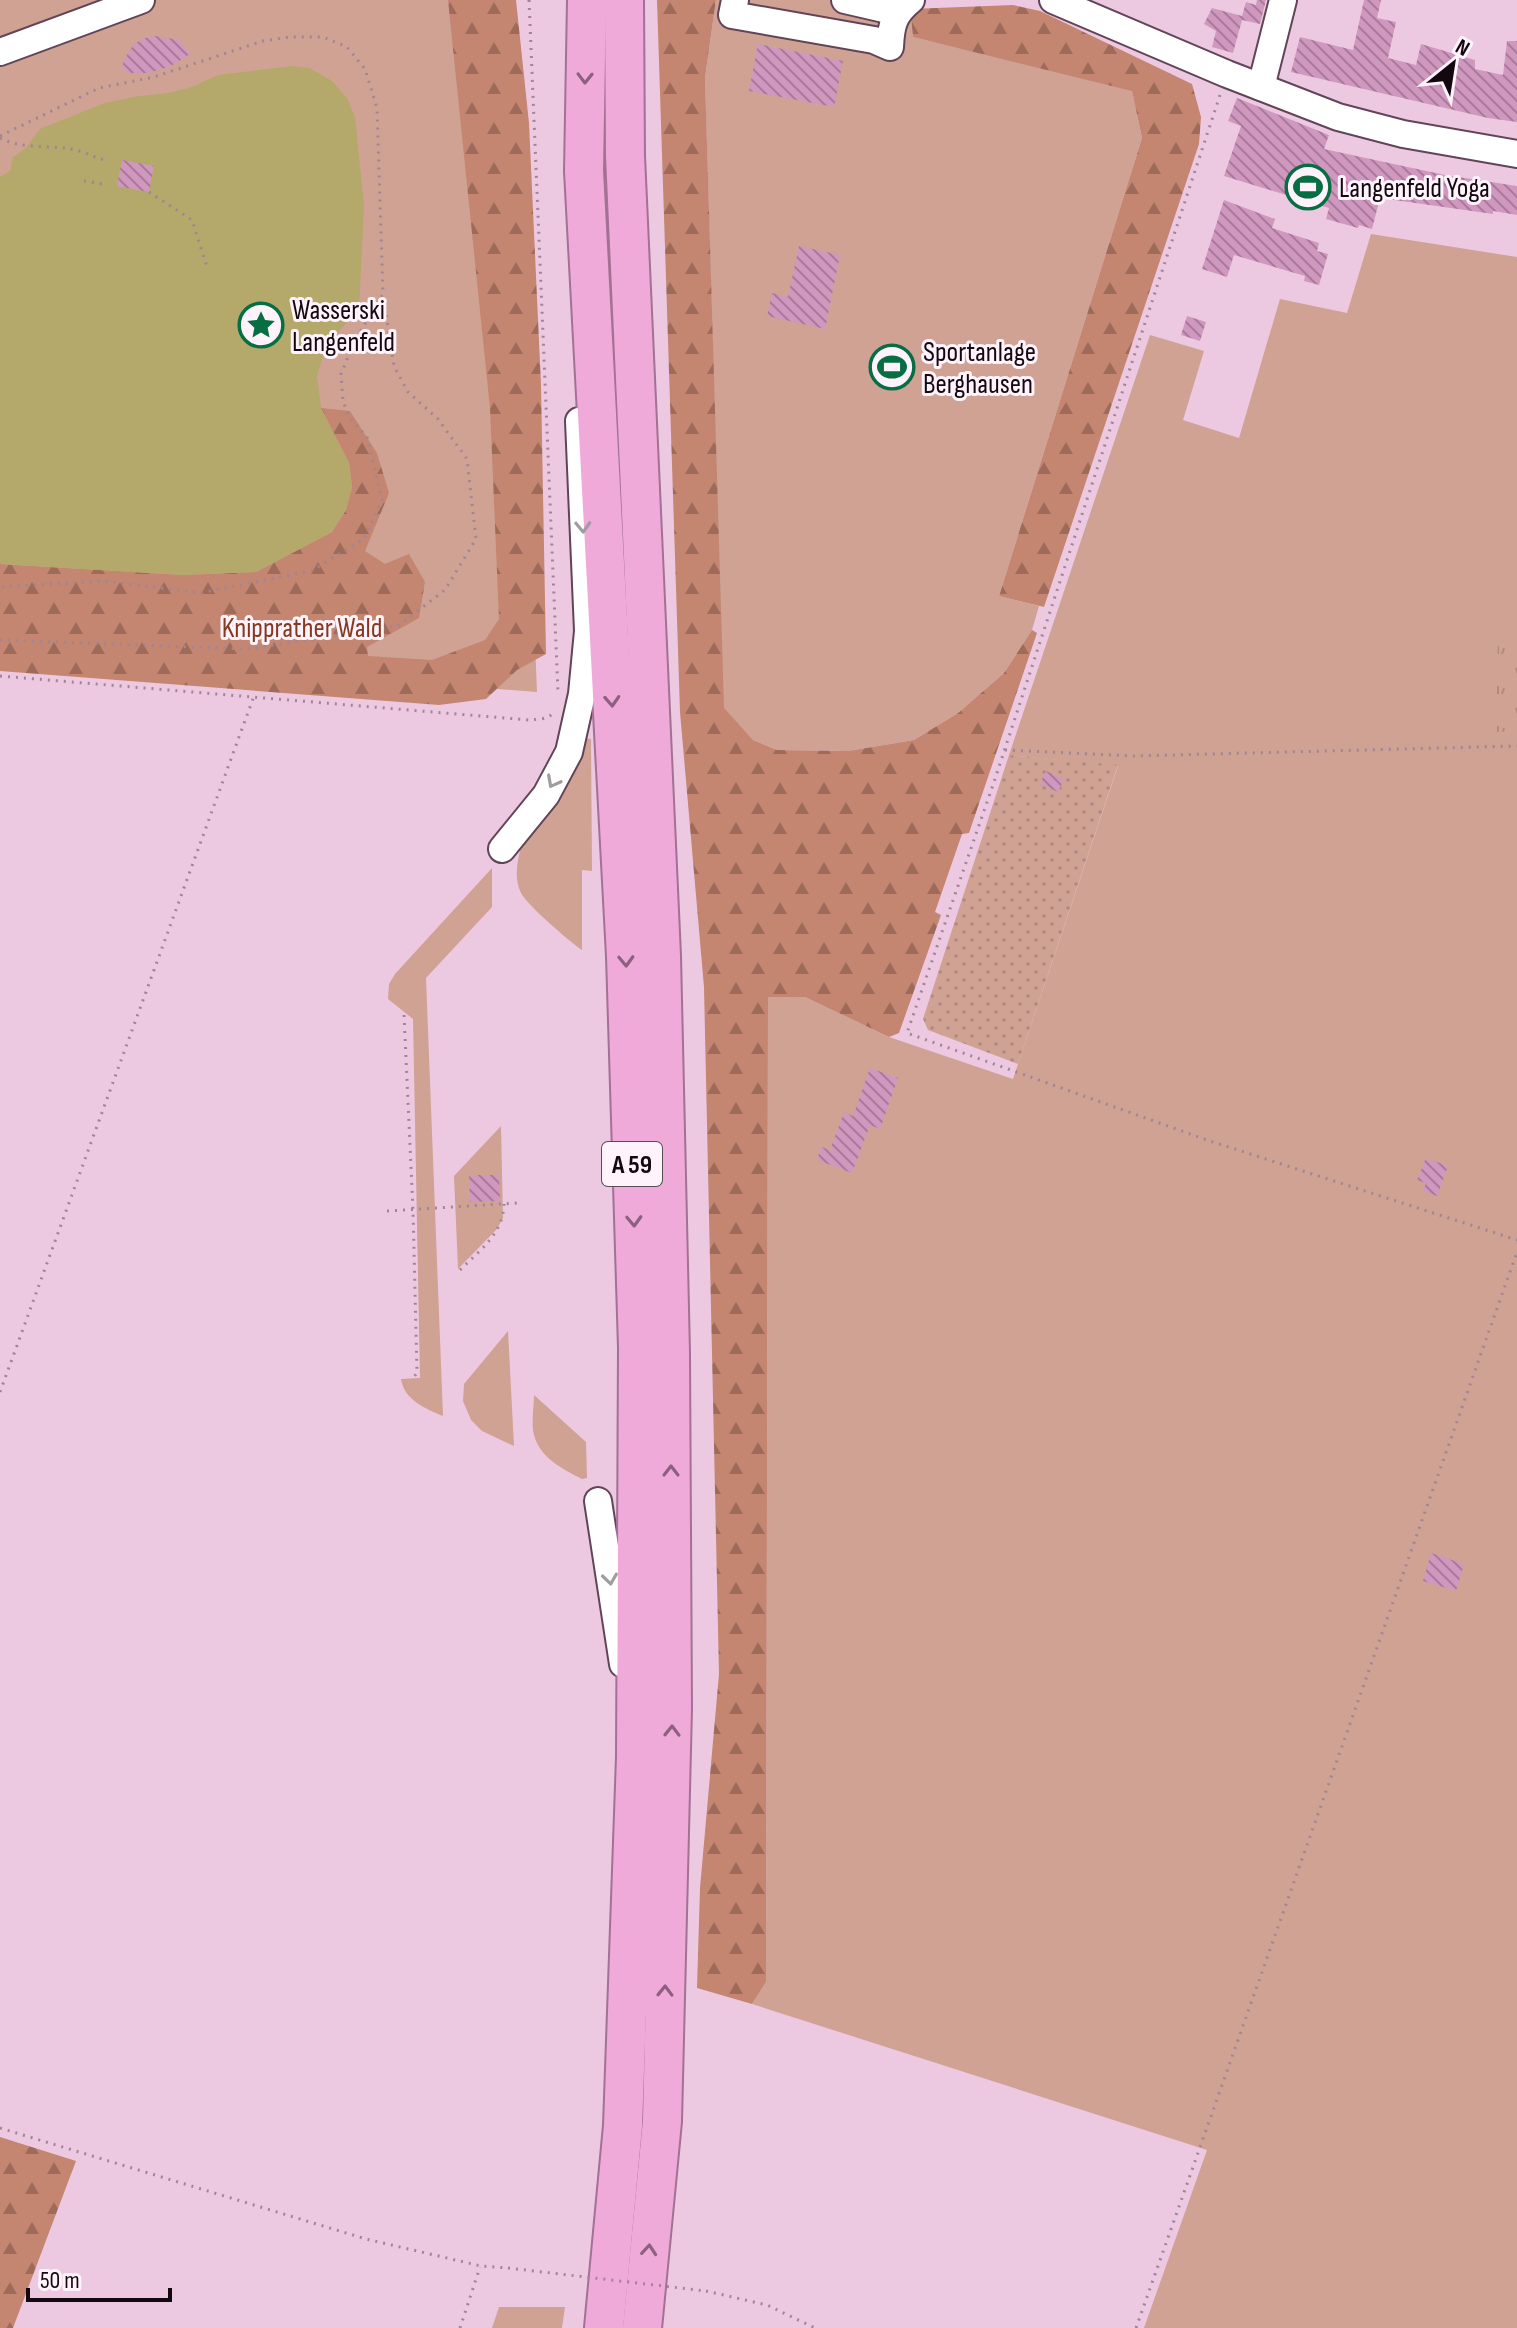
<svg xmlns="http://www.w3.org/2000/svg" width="1517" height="2328" viewBox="0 0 1517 2328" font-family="'Sofia Sans Condensed',sans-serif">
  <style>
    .grass { fill: #cfa294 }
    .forest { fill: url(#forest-firs) }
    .park { fill: url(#park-tufts) }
    .garden { fill: url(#garden-dots) }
    .water { fill: #b4a86a }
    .building { fill: url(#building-back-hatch) }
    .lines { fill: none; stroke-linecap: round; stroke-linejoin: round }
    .minor-casing { stroke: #624459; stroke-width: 30 }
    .highway-casing { stroke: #a27193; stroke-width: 42 }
    .path { stroke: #a08597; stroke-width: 3; stroke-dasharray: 2 6; stroke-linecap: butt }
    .minor { stroke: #fff; stroke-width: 26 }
    .highway { stroke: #efaada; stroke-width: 38 }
    .path-bridge { stroke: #a08597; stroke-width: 3; stroke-dasharray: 2 6; stroke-linecap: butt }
    .oneway { stroke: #8c617f }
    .oneway2 { stroke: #a19c9f }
    .labels { text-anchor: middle; stroke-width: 6; stroke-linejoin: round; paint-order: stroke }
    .shield { fill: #fef3fa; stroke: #5a4e56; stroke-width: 2 }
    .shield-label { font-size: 26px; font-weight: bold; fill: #130810 }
    .poi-label { font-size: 28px; fill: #130810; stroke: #fef3fa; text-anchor: start }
    .park-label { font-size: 28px; fill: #86381f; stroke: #fef3fa }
  </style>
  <defs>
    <pattern id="forest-firs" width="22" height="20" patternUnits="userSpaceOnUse" patternTransform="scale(2)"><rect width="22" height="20" fill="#c48571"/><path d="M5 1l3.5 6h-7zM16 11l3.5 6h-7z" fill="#9e6b5b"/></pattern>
    <pattern id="park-tufts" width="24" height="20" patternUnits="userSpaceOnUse" patternTransform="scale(2)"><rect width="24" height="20" fill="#cfa294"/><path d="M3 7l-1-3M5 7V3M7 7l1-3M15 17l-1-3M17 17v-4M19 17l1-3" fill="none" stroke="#b18a7f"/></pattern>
    <pattern id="garden-dots" width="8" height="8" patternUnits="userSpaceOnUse" patternTransform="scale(2)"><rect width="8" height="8" fill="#cfa294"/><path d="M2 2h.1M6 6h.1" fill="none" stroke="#b18a7f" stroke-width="1.8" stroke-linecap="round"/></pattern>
    <pattern id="building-back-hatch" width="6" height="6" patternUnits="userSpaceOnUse" patternTransform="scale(2)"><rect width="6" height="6" fill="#d098bf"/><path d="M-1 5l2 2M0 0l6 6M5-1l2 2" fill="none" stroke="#a87a9a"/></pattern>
  </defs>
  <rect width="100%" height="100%" fill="#edc9e1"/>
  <g class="grass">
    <polygon points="0,0 509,0 537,692 0,650"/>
    <polygon points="716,0 909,0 913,37 1132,90 1142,138 999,596 1039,606 1032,630 1004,673 958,713 914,740 848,751 777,750 753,740 723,708 705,78"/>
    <polygon points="1371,234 1517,257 1517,2328 1144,2328 1207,2150 752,2004 766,1982 768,996 805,997 889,1037 1013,1079 1118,766 1009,755 1150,335 1204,351 1183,420 1239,438 1280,299 1347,313"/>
    <path d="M582,738L591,739L592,871L582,870V950C570,942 527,905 521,893C513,877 518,859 522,842Z"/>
    <path d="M492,868V907L426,978L443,1416C426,1409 404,1400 401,1379L420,1378L413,1019L388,999L389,984L395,974Z"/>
    <polygon points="501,1126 503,1218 497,1229 458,1269 454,1176"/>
    <polygon points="508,1331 514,1446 482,1431 471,1420 463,1401 464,1384"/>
    <path d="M534,1395L586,1442L587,1478L582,1479C563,1469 540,1458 534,1435C531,1424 534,1407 534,1395Z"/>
    <polygon points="499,2307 565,2307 562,2328 492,2328"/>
  </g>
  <g class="forest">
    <polygon points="448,0 516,0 529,123 541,385 546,654 517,670 486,699 439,705 0,671 0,564 183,575 256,572 332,532 346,510 352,487 349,463 321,408 350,411 377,453 389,493 365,551 385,564 409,554 425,582 419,618 367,647 368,656 432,660 485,640 499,619 490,408"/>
    <polygon points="657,0 716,0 705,78 724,708 753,740 777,750 848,751 914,740 958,713 1004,673 1032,630 1037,633 969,833 962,834 935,912 941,915 899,1033 889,1037 805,997 768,997 766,1982 752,2004 697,1988 700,1888 719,1674 704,987 680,712"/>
    <polygon points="1013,5 1040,11 1192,84 1201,117 1199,144 1044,607 999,596 1142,138 1132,91 913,37 910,9"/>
    <polygon points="0,2137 76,2161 13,2328 0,2328"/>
  </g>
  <polygon class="park" points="1517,637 1517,731 1496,732 1498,638"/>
  <polygon class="garden" points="1009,755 1118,765 1018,1064 928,1030 923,1019"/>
  <polygon class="water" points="292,66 309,68 332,81 347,98 355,117 364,205 359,309 326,345 317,376 321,408 349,463 352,487 346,510 332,532 256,572 183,575 0,564 0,177 10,171 13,157 26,148 40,129 105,103 139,96 169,93 192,87 218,75"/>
  <g class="building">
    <polygon points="1257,0 1266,0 1260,24 1242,20 1233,53 1212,47 1216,31 1204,24 1212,8 1242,16 1246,2 1256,5"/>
    <polygon points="1364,0 1381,0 1377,18 1396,22 1388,58 1416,65 1421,44 1475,60 1475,69 1503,75 1507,41 1517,41 1517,122 1488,118 1291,72 1300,37 1353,50"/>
    <polygon points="156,36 179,40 190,54 171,66 149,73 131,73 122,69 124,60 134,44 145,38"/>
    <polygon points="758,44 843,61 834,107 749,91"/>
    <polygon points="1237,98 1329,135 1324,149 1445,175 1517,186 1517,215 1493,211 1493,214 1380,198 1372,229 1359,225 1358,228 1326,219 1329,208 1224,176 1241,126 1228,121"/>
    <polygon points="122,160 154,166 149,192 117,186"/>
    <polygon points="1224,200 1275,219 1272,228 1319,243 1317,251 1328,254 1319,285 1304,281 1305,276 1234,255 1227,277 1202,269"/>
    <polygon points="799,246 840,255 825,329 767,316 772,293 788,297"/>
    <polygon points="1187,316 1206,322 1200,341 1181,335"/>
    <polygon points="1046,771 1064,779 1058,792 1040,784"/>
    <polygon points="870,1068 898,1078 880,1129 870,1125 852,1173 817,1160 821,1147 830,1150 844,1112 853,1116"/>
    <polygon points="1426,1158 1448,1166 1437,1196 1423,1191 1426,1183 1417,1180"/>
    <polygon points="469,1175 499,1175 500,1201 470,1202"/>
    <polygon points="1431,1553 1464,1564 1456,1591 1423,1581"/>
  </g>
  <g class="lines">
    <g class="minor-casing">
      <g id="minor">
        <path d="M735,0L732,15L874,40L890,47C891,24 894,14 911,0"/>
        <polyline points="845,0 897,12"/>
        <polyline points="1053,0 1227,74 1338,117 1403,134 1517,154"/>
        <polyline points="0,52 141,0"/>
        <polyline points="1261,87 1283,0"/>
        <polyline points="502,849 546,795 569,752 582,694 588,631 579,421"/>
        <polyline points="598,1501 623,1664"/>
      </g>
    </g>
    <g class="highway-casing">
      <g id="highway">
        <polyline points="587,0 584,171 626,956 638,1348 636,1757 623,2126 604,2328"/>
        <polyline points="624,0 625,156 661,956 670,1353 672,1708 662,2121 642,2328"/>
      </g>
    </g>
    <g class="path">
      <polyline points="529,0 558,692"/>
      <polyline points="1220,95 994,782 907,1033 1210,1141 1517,1240"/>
      <polyline points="0,136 99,88 154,77 263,41 289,37 323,37 347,47 365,69 377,108 383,294 354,342 341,374 343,401 349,417 367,437 382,500 364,539 311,571 200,593 103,581 0,587"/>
      <path d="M0,138C20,149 48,145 71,149C83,151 95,158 108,161"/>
      <polyline points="84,181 103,184"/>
      <polyline points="149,192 192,220 208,270"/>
      <polyline points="0,640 248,649 398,626 445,590 476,539 467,459 438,419 408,392 394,366 383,294"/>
      <path d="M0,676L529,720C538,719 550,720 554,711"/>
      <polyline points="1005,750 1134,756 1517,746"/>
      <polyline points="404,1015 413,1210 417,1373 413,1378"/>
      <polyline points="387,1211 517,1203"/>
      <path d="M460,1270C480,1250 503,1234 504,1204"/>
      <polyline points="0,1392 254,696"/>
      <polyline points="0,2128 366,2239 481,2266 508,2268"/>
      <polyline points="706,2291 767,2305 815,2328"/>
      <polyline points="460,2328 480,2267"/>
      <polyline points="1136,2328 1517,1252"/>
    </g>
    <use href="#minor" class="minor"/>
    <use href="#highway" class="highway"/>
    <polyline class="path-bridge" points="508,2268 706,2291"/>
  </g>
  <defs><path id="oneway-chevron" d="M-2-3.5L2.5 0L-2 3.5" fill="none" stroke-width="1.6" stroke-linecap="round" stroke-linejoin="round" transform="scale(2)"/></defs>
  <g class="oneway">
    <use href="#oneway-chevron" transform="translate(585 78) rotate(91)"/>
    <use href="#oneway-chevron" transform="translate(612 701) rotate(87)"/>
    <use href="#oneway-chevron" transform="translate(626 961) rotate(88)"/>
    <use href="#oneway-chevron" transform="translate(634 1221) rotate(88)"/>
    <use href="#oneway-chevron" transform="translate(671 1471) rotate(-90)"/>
    <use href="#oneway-chevron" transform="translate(672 1731) rotate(-89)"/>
    <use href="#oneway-chevron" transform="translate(665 1991) rotate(-89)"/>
    <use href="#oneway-chevron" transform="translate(649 2250) rotate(-85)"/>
  </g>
  <g class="oneway2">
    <use href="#oneway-chevron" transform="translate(583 527) rotate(88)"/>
    <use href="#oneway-chevron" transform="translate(553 782) rotate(118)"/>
    <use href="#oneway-chevron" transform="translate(610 1579) rotate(82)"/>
  </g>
  <defs>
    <g id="stadium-ring" transform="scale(2.3)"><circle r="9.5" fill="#fef3fa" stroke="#076e44" stroke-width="1.5"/><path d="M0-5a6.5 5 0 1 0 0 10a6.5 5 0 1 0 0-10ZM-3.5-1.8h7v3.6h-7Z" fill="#076e44"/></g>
    <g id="sight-ring" transform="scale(2.3)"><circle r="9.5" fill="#fef3fa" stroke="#076e44" stroke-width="1.5"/><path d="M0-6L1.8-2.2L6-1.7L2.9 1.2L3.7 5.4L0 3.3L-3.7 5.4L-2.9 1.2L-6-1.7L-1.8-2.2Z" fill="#076e44"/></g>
  </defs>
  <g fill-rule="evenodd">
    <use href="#stadium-ring" x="1308" y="187"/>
    <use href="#sight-ring" x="261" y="325"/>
    <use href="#stadium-ring" x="892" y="367"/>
  </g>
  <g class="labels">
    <rect class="shield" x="602" y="1142" width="60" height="44" rx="6"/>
    <g class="shield-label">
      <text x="632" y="1173">A 59</text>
    </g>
    <g class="poi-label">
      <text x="1339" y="197">Langenfeld Yoga</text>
      <text x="292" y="319">Wasserski<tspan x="292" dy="32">Langenfeld</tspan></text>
      <text x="923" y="361">Sportanlage<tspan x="923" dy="32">Berghausen</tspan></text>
    </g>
    <g class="park-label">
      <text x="302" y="637">Knipprather Wald</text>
    </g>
  </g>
  <g transform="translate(1453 64) rotate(30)" stroke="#fef3fa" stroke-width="6" paint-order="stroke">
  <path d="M0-6L14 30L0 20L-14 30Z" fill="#130810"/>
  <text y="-12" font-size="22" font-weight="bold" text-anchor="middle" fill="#130810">N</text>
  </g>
  <path d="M28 2288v12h142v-12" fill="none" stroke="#130810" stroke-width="4"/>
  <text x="40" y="2288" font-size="24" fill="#130810" stroke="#fef3fa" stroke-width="6" paint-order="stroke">50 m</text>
</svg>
